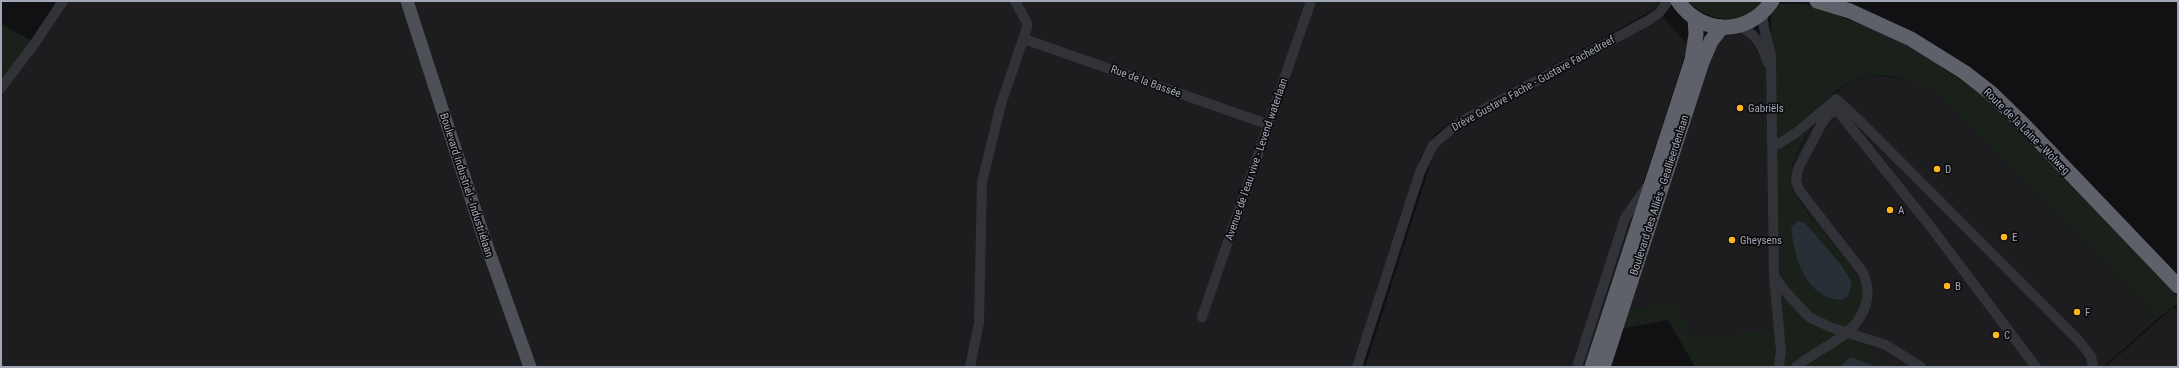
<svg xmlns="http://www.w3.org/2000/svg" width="2179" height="368" viewBox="0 0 2179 368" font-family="'Roboto Condensed',sans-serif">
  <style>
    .built { fill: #1d1d20 }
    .green { fill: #19211a }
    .water { fill: #273037 }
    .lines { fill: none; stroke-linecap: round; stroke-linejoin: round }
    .minor { stroke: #323338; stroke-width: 10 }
    .major { stroke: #4e5057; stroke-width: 13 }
    .highway { stroke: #5e6169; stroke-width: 15 }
    .poi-dot { fill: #feb81e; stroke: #0c0c0e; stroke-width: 1.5 }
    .labels { text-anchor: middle; stroke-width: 3.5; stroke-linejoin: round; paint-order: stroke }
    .street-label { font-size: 11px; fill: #a2a7b5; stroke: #0c0c0e }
    .poi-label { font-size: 11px; fill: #a2a7b5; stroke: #0c0c0e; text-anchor: start }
  </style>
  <rect width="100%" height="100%" fill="#111113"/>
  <g class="built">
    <polygon points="66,1 1663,1 1653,10 1453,121 1435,134 1421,156 1352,367 1,367 1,92"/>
    <polygon points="1659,13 1688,45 1584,367 1365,367 1435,150 1456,132"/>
    <polygon points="1733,32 1743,34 1750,39 1757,50 1762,65 1768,305 1771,331 1693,338 1677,303 1628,309 1712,53 1724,36"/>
    <polygon points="1871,75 1892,77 1912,81 1936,91 2144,305 2156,320 2103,367 1884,367 1881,360 1861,340 1864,294 1806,210 1794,191 1790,180 1791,170 1797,154 1815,122 1811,113 1851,81"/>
    <polygon points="2174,307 2178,312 2178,367 2105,367"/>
  </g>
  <g class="green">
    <path d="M1688,1H1762C1742,27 1708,22 1688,1Z"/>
    <path d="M1780,4H1805L1874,29L1923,54L1989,100L2178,297V303L2156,320L2144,305L1936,92C1910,80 1880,68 1852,81C1839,86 1823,104 1811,113L1815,122C1806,137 1794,154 1791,171C1785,205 1854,256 1864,292C1867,303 1862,327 1861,340L1881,360L1884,367H1872L1871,364L1850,357L1840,367H1695L1668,320L1621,329L1628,309L1677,303L1693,338L1771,330L1768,305L1762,65L1757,50L1750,39L1771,31V15Z"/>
    <polygon points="1,24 34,42 1,83"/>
  </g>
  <g class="water">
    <path d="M1798,221L1805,223L1841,265L1852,282L1848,296L1842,300C1805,298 1794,257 1791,227Z"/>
    <polygon points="1850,357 1871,364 1872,367 1840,367"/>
  </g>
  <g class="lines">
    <g class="minor">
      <polyline points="1762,13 1764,28 1771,56 1774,276 1781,351 1779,367"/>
      <path d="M1738,26C1756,33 1762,45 1768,63"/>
      <polyline points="1024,39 1267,124"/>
      <polyline points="1,88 35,43 63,1"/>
      <polyline points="1772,143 1778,144 1796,133 1836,99 1860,121 2080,342 2091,356 2093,367"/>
      <polyline points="1774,276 1785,291 1809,317 1830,327 1886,345 1921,367"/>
      <polyline points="1202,317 1311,1"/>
      <polyline points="970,367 979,323 982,182 1001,104 1027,28 1027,23 1015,1"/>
      <polyline points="1357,367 1420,172 1433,145 1460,122 1649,20 1659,13 1668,1"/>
      <polyline points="1577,367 1625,218 1646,188"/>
      <path d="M1796,367C1820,346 1856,338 1866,304C1869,292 1868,282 1862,271L1800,191L1796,181L1798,169L1822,123L1828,115L1837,110L1930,226L2036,367"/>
    </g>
    <polyline class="major" points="407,1 484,238 530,367"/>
    <g class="highway">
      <path d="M1678,1C1702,36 1748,36 1772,1"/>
      <polyline points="1817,1 1850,11 1911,39 1964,72 1991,93 2023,124 2178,286"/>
      <polyline points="1592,367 1692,60 1696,34 1695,19"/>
      <polyline points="1603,367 1702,62 1711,41 1722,27"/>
    </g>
  </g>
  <g class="poi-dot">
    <circle cx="1740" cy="108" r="4"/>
    <circle cx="1937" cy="169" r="4"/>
    <circle cx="1890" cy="210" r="4"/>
    <circle cx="2004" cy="237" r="4"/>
    <circle cx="1732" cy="240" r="4"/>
    <circle cx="1947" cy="286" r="4"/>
    <circle cx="2077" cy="312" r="4"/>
    <circle cx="1996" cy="335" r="4"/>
  </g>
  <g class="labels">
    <g class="street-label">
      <text transform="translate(1146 81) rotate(20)" y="4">Rue de la Bassée</text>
      <text transform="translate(1533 83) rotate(-29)" y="4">Drève Gustave Fache - Gustave Fachedreef</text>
      <text transform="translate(2027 131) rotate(45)" y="4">Route de la Laine - Wolweg</text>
      <text transform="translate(1256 159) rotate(-71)" y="4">Avenue de l'eau vive - Levend waterlaan</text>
      <text transform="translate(467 185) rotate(72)" y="4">Boulevard Industriel - Industriélaan</text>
      <text transform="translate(1659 195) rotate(-72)" y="4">Boulevard des Alliés - Geallieerdenlaan</text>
    </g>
    <g class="poi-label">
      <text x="1748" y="112">Gabriëls</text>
      <text x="1945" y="173">D</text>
      <text x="1898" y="214">A</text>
      <text x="2012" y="241">E</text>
      <text x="1740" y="244">Gheysens</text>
      <text x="1955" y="290">B</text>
      <text x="2085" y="316">F</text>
      <text x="2004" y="339">C</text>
    </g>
  </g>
  <rect width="2179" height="368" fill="none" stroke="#a2a7b5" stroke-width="4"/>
</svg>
